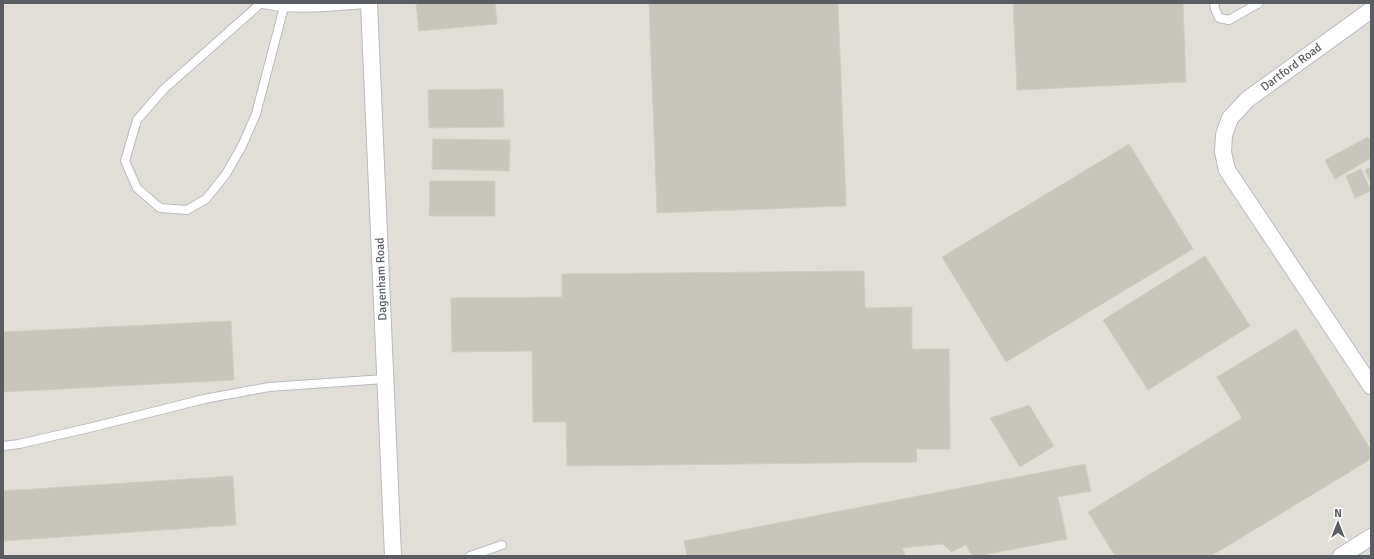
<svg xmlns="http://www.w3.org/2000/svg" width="1374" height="559" viewBox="0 0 1374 559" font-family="Signika,sans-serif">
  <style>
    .industrial { fill: #e1ded8 }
    .building { fill: #c8c5bd; stroke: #d2cdbe }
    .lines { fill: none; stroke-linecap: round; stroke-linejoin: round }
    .lane-casing { stroke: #b8bbc0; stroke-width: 10 }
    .street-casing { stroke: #b8bbc0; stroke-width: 18 }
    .lane { stroke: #fff; stroke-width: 8 }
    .street { stroke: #fff; stroke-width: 16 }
    .labels { text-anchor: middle; stroke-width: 3; stroke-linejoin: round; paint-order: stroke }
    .street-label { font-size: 12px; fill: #595d62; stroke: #fff }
  </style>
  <rect width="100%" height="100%" fill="#edebe0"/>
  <rect class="industrial" x="3" y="3" width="1368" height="553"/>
  <g class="building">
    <polygon points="416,3 495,3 497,24 419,31"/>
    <polygon points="649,3 838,3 846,206 657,213"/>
    <polygon points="1013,3 1183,3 1186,82 1017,90"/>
    <polygon points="503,89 504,127 429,128 428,90"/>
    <polygon points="1368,137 1371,142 1371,158 1335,179 1325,160"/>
    <polygon points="433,139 510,140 509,171 432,169"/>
    <polygon points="1129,144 1193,249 1006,362 942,257"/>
    <polygon points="1371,167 1371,183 1365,170"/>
    <polygon points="1361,169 1371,191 1355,198 1346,176"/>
    <polygon points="430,181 495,181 495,216 429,216"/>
    <polygon points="1205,256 1250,326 1148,390 1103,320"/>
    <polygon points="864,271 865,308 912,307 912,349 949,349 950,449 916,449 917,462 567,466 566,422 533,422 532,351 452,352 451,298 562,297 562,274"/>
    <polygon points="231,321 234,380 3,392 3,332"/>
    <polygon points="1296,329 1371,450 1371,459 1211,556 1115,556 1088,512 1242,418 1217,377"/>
    <polygon points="1029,405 1054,446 1020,467 990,418"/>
    <polygon points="1085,464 1091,491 1058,497 1067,539 977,556 972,556 966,545 951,552 943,544 902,548 906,556 687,556 684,541"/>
    <polygon points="233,476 236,525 3,541 3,491"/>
  </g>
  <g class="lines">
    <g class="lane-casing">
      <g id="lane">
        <path d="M259,3C295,12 332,6 369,4"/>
        <polyline points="1214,3 1215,9 1219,18 1229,20 1259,3"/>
        <polyline points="260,4 164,89 137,120 125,161 137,188 160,208 187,210 206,199 226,174 242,146 256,114 284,7"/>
        <polyline points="3,446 19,444 93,427 204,399 269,387 385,379"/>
        <polyline points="470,556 502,545"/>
      </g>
    </g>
    <g class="street-casing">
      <g id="street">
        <polyline points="369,3 393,556"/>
        <polyline points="1371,10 1248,99 1230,118 1224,135 1223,152 1227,170 1371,386"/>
        <polyline points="1341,556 1371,537"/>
      </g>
    </g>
    <use href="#lane" class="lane"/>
    <use href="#street" class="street"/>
  </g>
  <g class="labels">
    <g class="street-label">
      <text transform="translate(1291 67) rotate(-36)" y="4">Dartford Road</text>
      <text transform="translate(381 279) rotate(-92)" y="4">Dagenham Road</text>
    </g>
  </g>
  <rect width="1374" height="559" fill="none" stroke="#595d62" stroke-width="8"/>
  <g transform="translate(1338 523)" stroke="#ffffff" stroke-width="3" paint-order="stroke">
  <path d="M0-3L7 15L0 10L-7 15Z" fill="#595d62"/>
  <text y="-6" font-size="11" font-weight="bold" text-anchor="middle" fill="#595d62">N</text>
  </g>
</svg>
